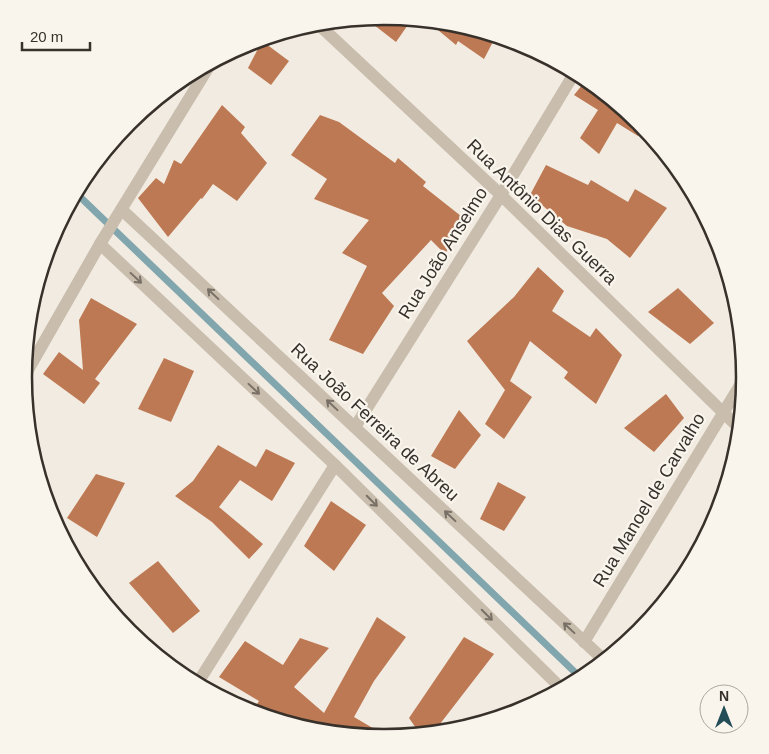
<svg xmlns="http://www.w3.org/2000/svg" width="769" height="754" viewBox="0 0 769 754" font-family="Helvetica,sans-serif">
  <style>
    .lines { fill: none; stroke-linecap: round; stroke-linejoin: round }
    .stream { stroke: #81a6ad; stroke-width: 7 }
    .building { fill: #bd7953 }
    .minor { stroke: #c9bdad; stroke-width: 12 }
    .oneway { stroke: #797066 }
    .labels { text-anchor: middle; stroke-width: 4.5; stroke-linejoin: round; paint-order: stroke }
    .street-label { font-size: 18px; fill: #38312b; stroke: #f9f5ed }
    .rim { fill: none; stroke: #38312b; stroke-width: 2.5 }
  </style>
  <rect width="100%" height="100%" fill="#f2ebe1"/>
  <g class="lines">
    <polyline class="stream" points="76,193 582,679"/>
  </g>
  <g class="building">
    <polygon points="385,16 412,19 396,42 365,18"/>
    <polygon points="426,20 455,23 496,36 484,59 458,41 456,45"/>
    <polygon points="262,41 289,61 271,85 248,68"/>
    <polygon points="587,79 640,122 644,127 638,136 617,123 599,154 580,138 598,110 574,95"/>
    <polygon points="222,105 245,127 241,133 267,163 237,201 213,184 202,199 201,198 168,237 138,198 156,178 164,184 174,160 181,164"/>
    <polygon points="320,115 339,122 395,163 398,158 426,182 423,186 466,220 445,254 431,240 382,293 394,306 363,354 329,340 367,266 342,253 369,220 314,199 327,179 291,155"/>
    <polygon points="546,165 588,185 591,180 628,202 635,189 667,208 630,258 607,239 567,226 530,195"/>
    <polygon points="538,267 564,291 552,311 590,337 596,328 622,355 596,404 564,378 568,372 530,341 510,381 532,397 504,439 485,424 505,390 467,341 514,297"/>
    <polygon points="678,288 714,323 690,344 648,312"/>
    <polygon points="91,298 137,324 95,379 100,383 84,404 43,374 59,352 83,370 79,320"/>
    <polygon points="164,358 194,371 171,422 138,409"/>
    <polygon points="666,394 684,418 654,452 624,428"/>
    <polygon points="459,410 481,435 455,469 431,456"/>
    <polygon points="218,445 256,467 266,449 295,463 272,501 240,480 219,507 263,544 249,559 212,522 175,496 193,481"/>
    <polygon points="96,474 125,483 97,537 67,518"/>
    <polygon points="498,482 526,497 504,531 480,519"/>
    <polygon points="331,501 366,525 334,571 304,546"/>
    <polygon points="158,561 200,611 173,633 129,583"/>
    <polygon points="377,617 406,637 374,681 354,717 388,737 314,731 252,712 259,701 219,677 245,641 283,665 300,638 329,648 294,687 324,713"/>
    <polygon points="464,637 494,654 433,733 420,734 409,718"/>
  </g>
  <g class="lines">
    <g class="minor">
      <polyline points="317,23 501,195 740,429"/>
      <polyline points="122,210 605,661"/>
      <polyline points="100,244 335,465 562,689"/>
      <polyline points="24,377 100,244 211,63"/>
      <polyline points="355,427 501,195 575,72"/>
      <polyline points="118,618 153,651"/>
      <polyline points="584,642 745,377"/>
      <polyline points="197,684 335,465"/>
    </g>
  </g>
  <defs><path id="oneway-shaft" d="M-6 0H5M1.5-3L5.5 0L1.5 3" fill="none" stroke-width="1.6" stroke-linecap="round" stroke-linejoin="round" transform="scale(1.25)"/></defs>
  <g class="oneway">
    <use href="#oneway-shaft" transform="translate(136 278) rotate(43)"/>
    <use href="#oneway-shaft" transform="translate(213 294) rotate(-137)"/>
    <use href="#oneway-shaft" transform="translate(254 389) rotate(43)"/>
    <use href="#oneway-shaft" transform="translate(332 405) rotate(-137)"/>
    <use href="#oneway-shaft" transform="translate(372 501) rotate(45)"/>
    <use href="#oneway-shaft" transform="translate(450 516) rotate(-137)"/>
    <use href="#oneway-shaft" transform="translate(487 615) rotate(45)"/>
    <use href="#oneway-shaft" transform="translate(569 628) rotate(-137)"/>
  </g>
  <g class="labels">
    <g class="street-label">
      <text transform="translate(542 212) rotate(44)" y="6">Rua Antônio Dias Guerra</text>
      <text transform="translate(443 253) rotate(-58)" y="6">Rua João Anselmo</text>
      <text transform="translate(375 422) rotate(43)" y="6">Rua João Ferreira de Abreu</text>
      <text transform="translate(649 500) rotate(-59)" y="6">Rua Manoel de Carvalho</text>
    </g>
  </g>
  <path d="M0 0H769V754H0ZM32 377a352 352 0 1 1 704 0a352 352 0 1 1-704 0Z" fill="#f9f5ed" fill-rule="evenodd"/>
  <path class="rim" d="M32 377a352 352 0 1 1 704 0a352 352 0 1 1-704 0Z"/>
  <g transform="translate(724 709)"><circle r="24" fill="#f9f5ed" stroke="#aca79f"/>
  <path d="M0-4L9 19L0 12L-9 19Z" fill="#234d57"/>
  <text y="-8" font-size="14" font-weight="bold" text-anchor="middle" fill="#38312b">N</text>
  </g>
  <path d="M22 42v8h68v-8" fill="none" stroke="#38312b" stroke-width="2.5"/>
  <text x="30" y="42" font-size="15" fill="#38312b" stroke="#f9f5ed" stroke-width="4" paint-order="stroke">20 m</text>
</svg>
